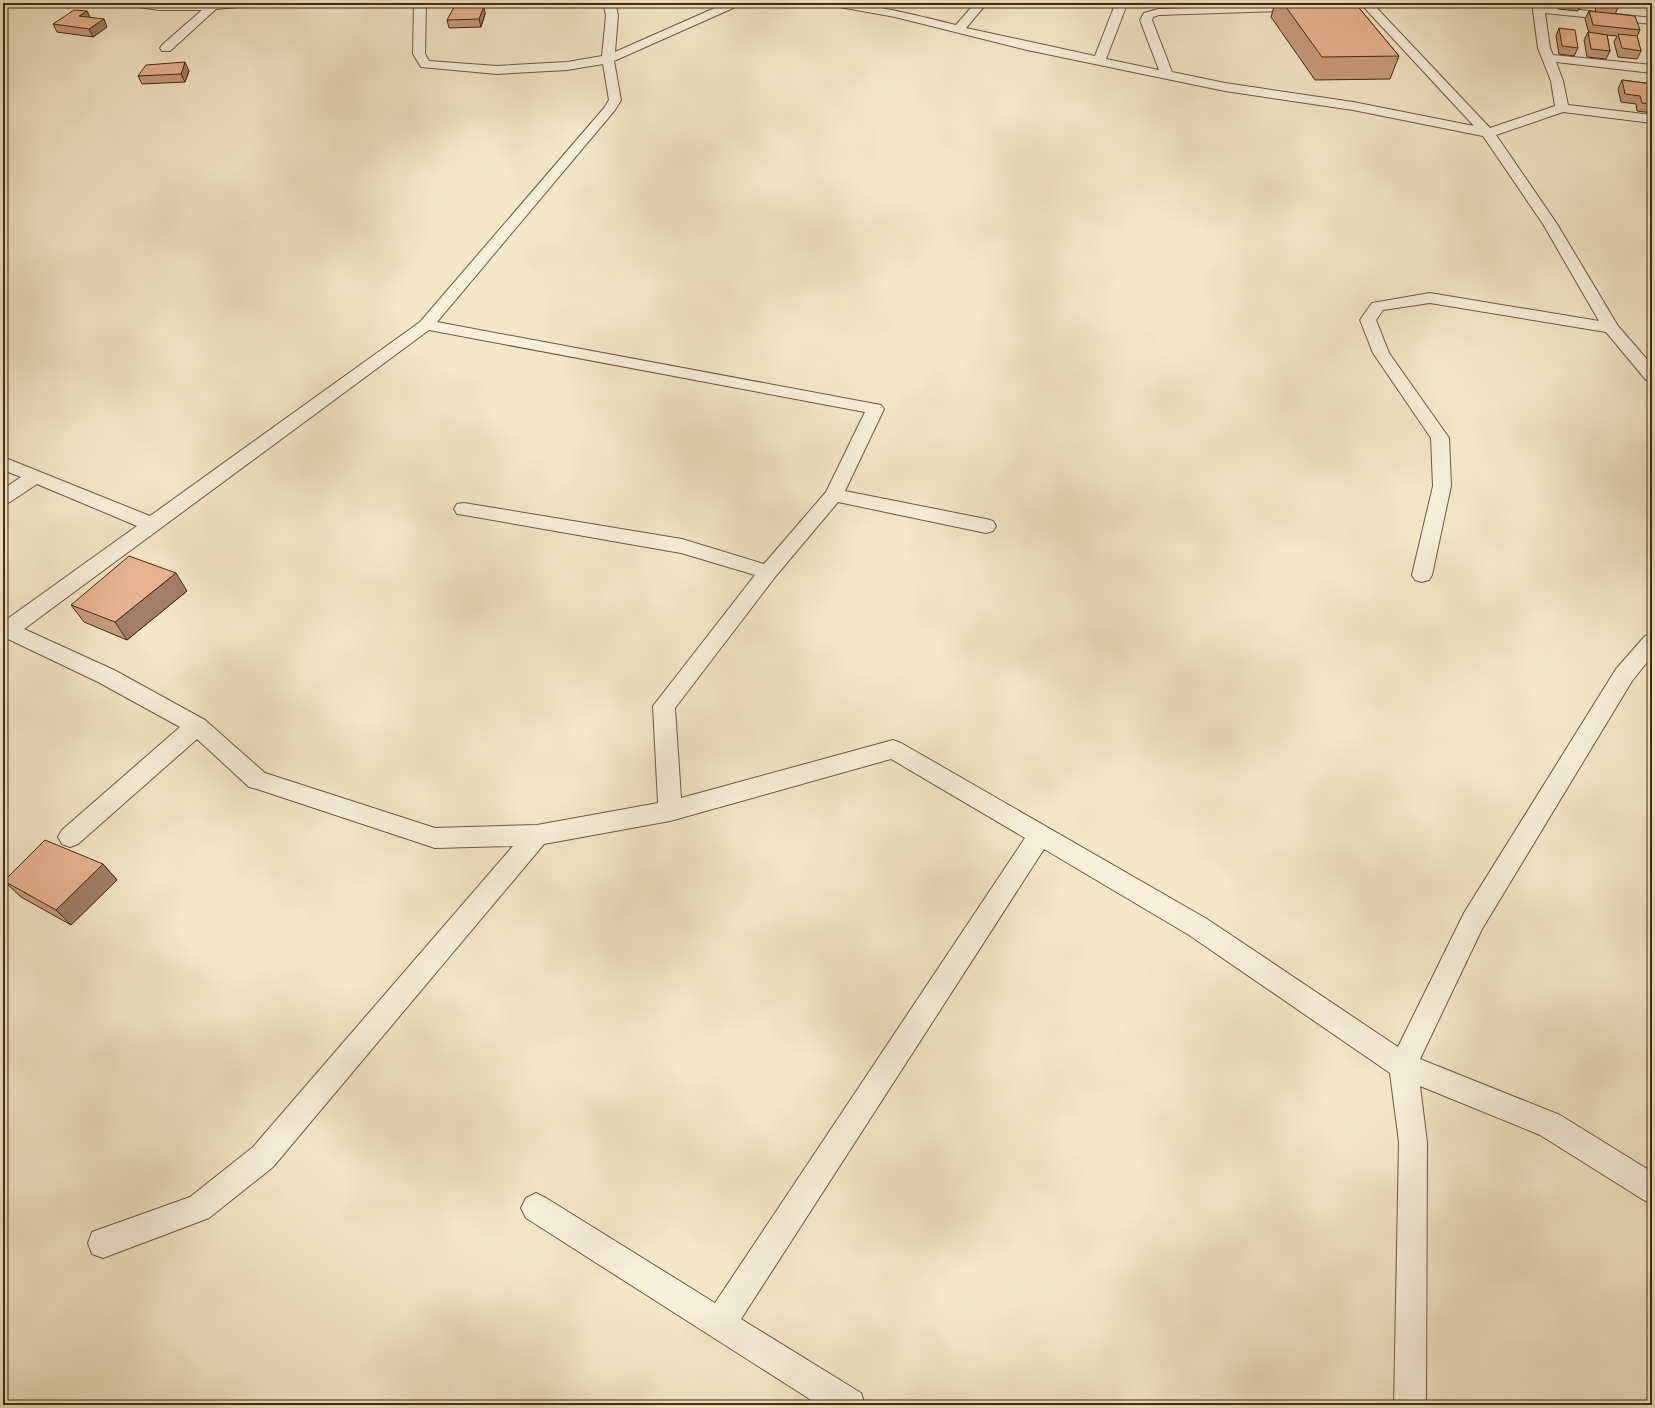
<svg xmlns="http://www.w3.org/2000/svg" width="1655" height="1408" viewBox="0 0 1655 1408" font-family="'Gentium Book Plus',serif">
  <style>
    .lines { fill: none; stroke-linecap: round; stroke-linejoin: round }
    .street-casing { stroke: #6f5a3e; stroke-width: 2 }
    .street { fill: #f7efdb; fill-rule: evenodd }
    .wall { fill: #c89b7d; stroke: #432b10 }
    .shaded-wall { fill: #a27e66; stroke: #432b10 }
    .building { fill: #e8b491; stroke: #432b10 }
  </style>
  <rect width="100%" height="100%" fill="#f3e7c7"/>
  <filter id="stains"><feTurbulence type="fractalNoise" baseFrequency=".005" numOctaves="4"/><feColorMatrix values="0 0 0 0 .2 0 0 0 0 .09 0 0 0 0 .02 0 0 0 .5 -.17"/></filter>
  <radialGradient id="worn" r=".72"><stop offset=".6" stop-color="#630" stop-opacity="0"/><stop offset="1" stop-color="#630" stop-opacity=".3"/></radialGradient>
  <g class="lines">
    <g class="street-casing">
      <g id="street">
        <polygon points="124,3 255,3 253,5 249,6 216,9 170,51 162,51 160,48 162,45 202,10 159,10 126,5"/>
        <path d="M414,3H426L425,54L429,61L497,66L567,62L602,56L606,15L603,3H615L618,15L615,52L726,3H742L740,5L614,61L621,100L615,110L437,322L881,405L884,409L845,491L986,519L993,521L996,526L993,531L986,533L838,502L775,577L675,708L681,798L893,740L901,743L1207,919L1398,1047L1464,913L1616,669L1645,636L1652,634V656L1632,681L1482,929L1420,1059L1560,1115L1652,1172V1204L1642,1199L1540,1135L1420,1086L1427,1142L1426,1405H1394L1399,1142L1390,1073L1189,935L1044,849L741,1319L861,1393L865,1405H819L526,1218L521,1208L526,1198L536,1193L546,1198L715,1303L1025,838L891,759L670,821L544,844L273,1167L209,1218L103,1258L92,1254L88,1243L92,1232L190,1197L253,1147L513,846L435,848L257,789L249,787L197,739L78,844L70,847L62,844L58,837L62,830L180,727L98,682L8,639L3,641V622L137,526L37,484L10,502L3,504V489L21,477L3,470V457L150,516L420,322L604,108L609,100L603,64L567,70L497,74L421,67L413,54ZM429,330L865,412L826,492L764,564L682,539L464,503L457,504L454,509L457,514L464,515L681,553L755,575L653,706L658,803L537,825L435,828L265,773L205,720L114,670L24,629Z"/>
        <path d="M828,3C872,3 914,15 956,25L975,3H987L966,28L1095,56L1114,7L1113,3H1125L1126,7L1106,59L1159,70L1140,20L1144,13L1158,9L1303,5L1307,6L1309,8L1307,10L1159,15L1153,17L1152,20L1172,72L1225,83L1353,102L1474,126L1360,3H1372L1490,128L1555,106L1551,81L1538,48L1532,3H1544V6L1652,18V24L1545,13L1550,48L1553,55L1652,65V73L1556,62L1563,81L1568,105L1652,115V123L1563,112L1496,135L1557,224L1618,326L1652,365V381L1646,380L1606,332L1430,303L1383,310L1376,320L1389,353L1449,438L1451,486L1432,575L1429,580L1422,582L1415,580L1412,575L1433,486L1431,438L1373,353L1360,320L1372,303L1430,293L1599,321L1543,224L1483,136L1353,110L1225,91L1027,50L895,17L834,6L830,5Z"/>
      </g>
    </g>
    <use href="#street" class="street"/>
  </g>
  <g class="wall">
    <polygon points="1275,3 1355,3 1399,56 1390,79 1315,80 1271,17"/>
    <polygon points="1557,3 1582,3 1578,11 1558,9"/>
    <polygon points="1594,3 1618,3 1619,6 1615,14 1640,30 1637,37 1641,51 1637,59 1618,57 1614,42 1617,36 1607,35 1610,51 1606,59 1587,57 1584,40 1588,32 1589,33 1585,19 1589,11 1596,12"/>
    <polygon points="1647,3 1652,3 1652,17"/>
    <polygon points="484,6 485,14 481,27 449,28 447,20"/>
    <polygon points="87,11 90,18 107,27 93,37 57,32 53,24"/>
    <polygon points="1559,28 1578,48 1574,56 1559,54 1556,36"/>
    <polygon points="189,71 185,82 142,84 138,76"/>
    <polygon points="1622,80 1652,84 1652,113 1637,111 1636,104 1621,102 1618,89"/>
    <polygon points="187,591 127,640 84,622 71,605"/>
    <polygon points="103,864 117,880 71,925 21,897 4,881"/>
  </g>
  <g class="shaded-wall">
    <polygon points="484,6 485,14 481,27 479,19"/>
    <polygon points="87,11 91,19 79,16"/>
    <polygon points="104,19 107,27 93,37 89,29"/>
    <polygon points="185,62 189,71 185,82 181,74"/>
    <polygon points="176,573 187,591 127,640 115,622"/>
    <polygon points="103,864 117,880 71,925 56,910"/>
  </g>
  <g class="building">
    <polygon points="1283,3 1355,3 1399,56 1322,57"/>
    <polygon points="1600,3 1618,3 1619,6 1600,4"/>
    <polygon points="484,6 479,19 447,20 454,7"/>
    <polygon points="74,10 87,11 79,16 104,19 89,29 53,24"/>
    <polygon points="1589,11 1635,16 1640,30 1593,25"/>
    <polygon points="1559,28 1575,30 1578,48 1562,46"/>
    <polygon points="1588,32 1607,35 1610,51 1591,49"/>
    <polygon points="1618,34 1637,36 1641,51 1622,48"/>
    <polygon points="185,62 181,74 138,76 146,65"/>
    <polygon points="1622,80 1652,84 1652,104 1642,103 1640,96 1625,94"/>
    <polygon points="129,556 176,573 115,622 71,605"/>
    <polygon points="45,840 103,864 56,910 4,881"/>
  </g>
  <rect width="1655" height="1408" fill="none" stroke="#f3e7c7" stroke-width="16"/>
  <rect x="4" y="4" width="1647" height="1400" fill="none" stroke="#432b10" stroke-width="2"/>
  <rect x="8" y="8" width="1639" height="1392" fill="none" stroke="#432b10"/>
  <rect width="100%" height="100%" filter="url(#stains)"/>
  <rect width="100%" height="100%" fill="url(#worn)"/>
</svg>
